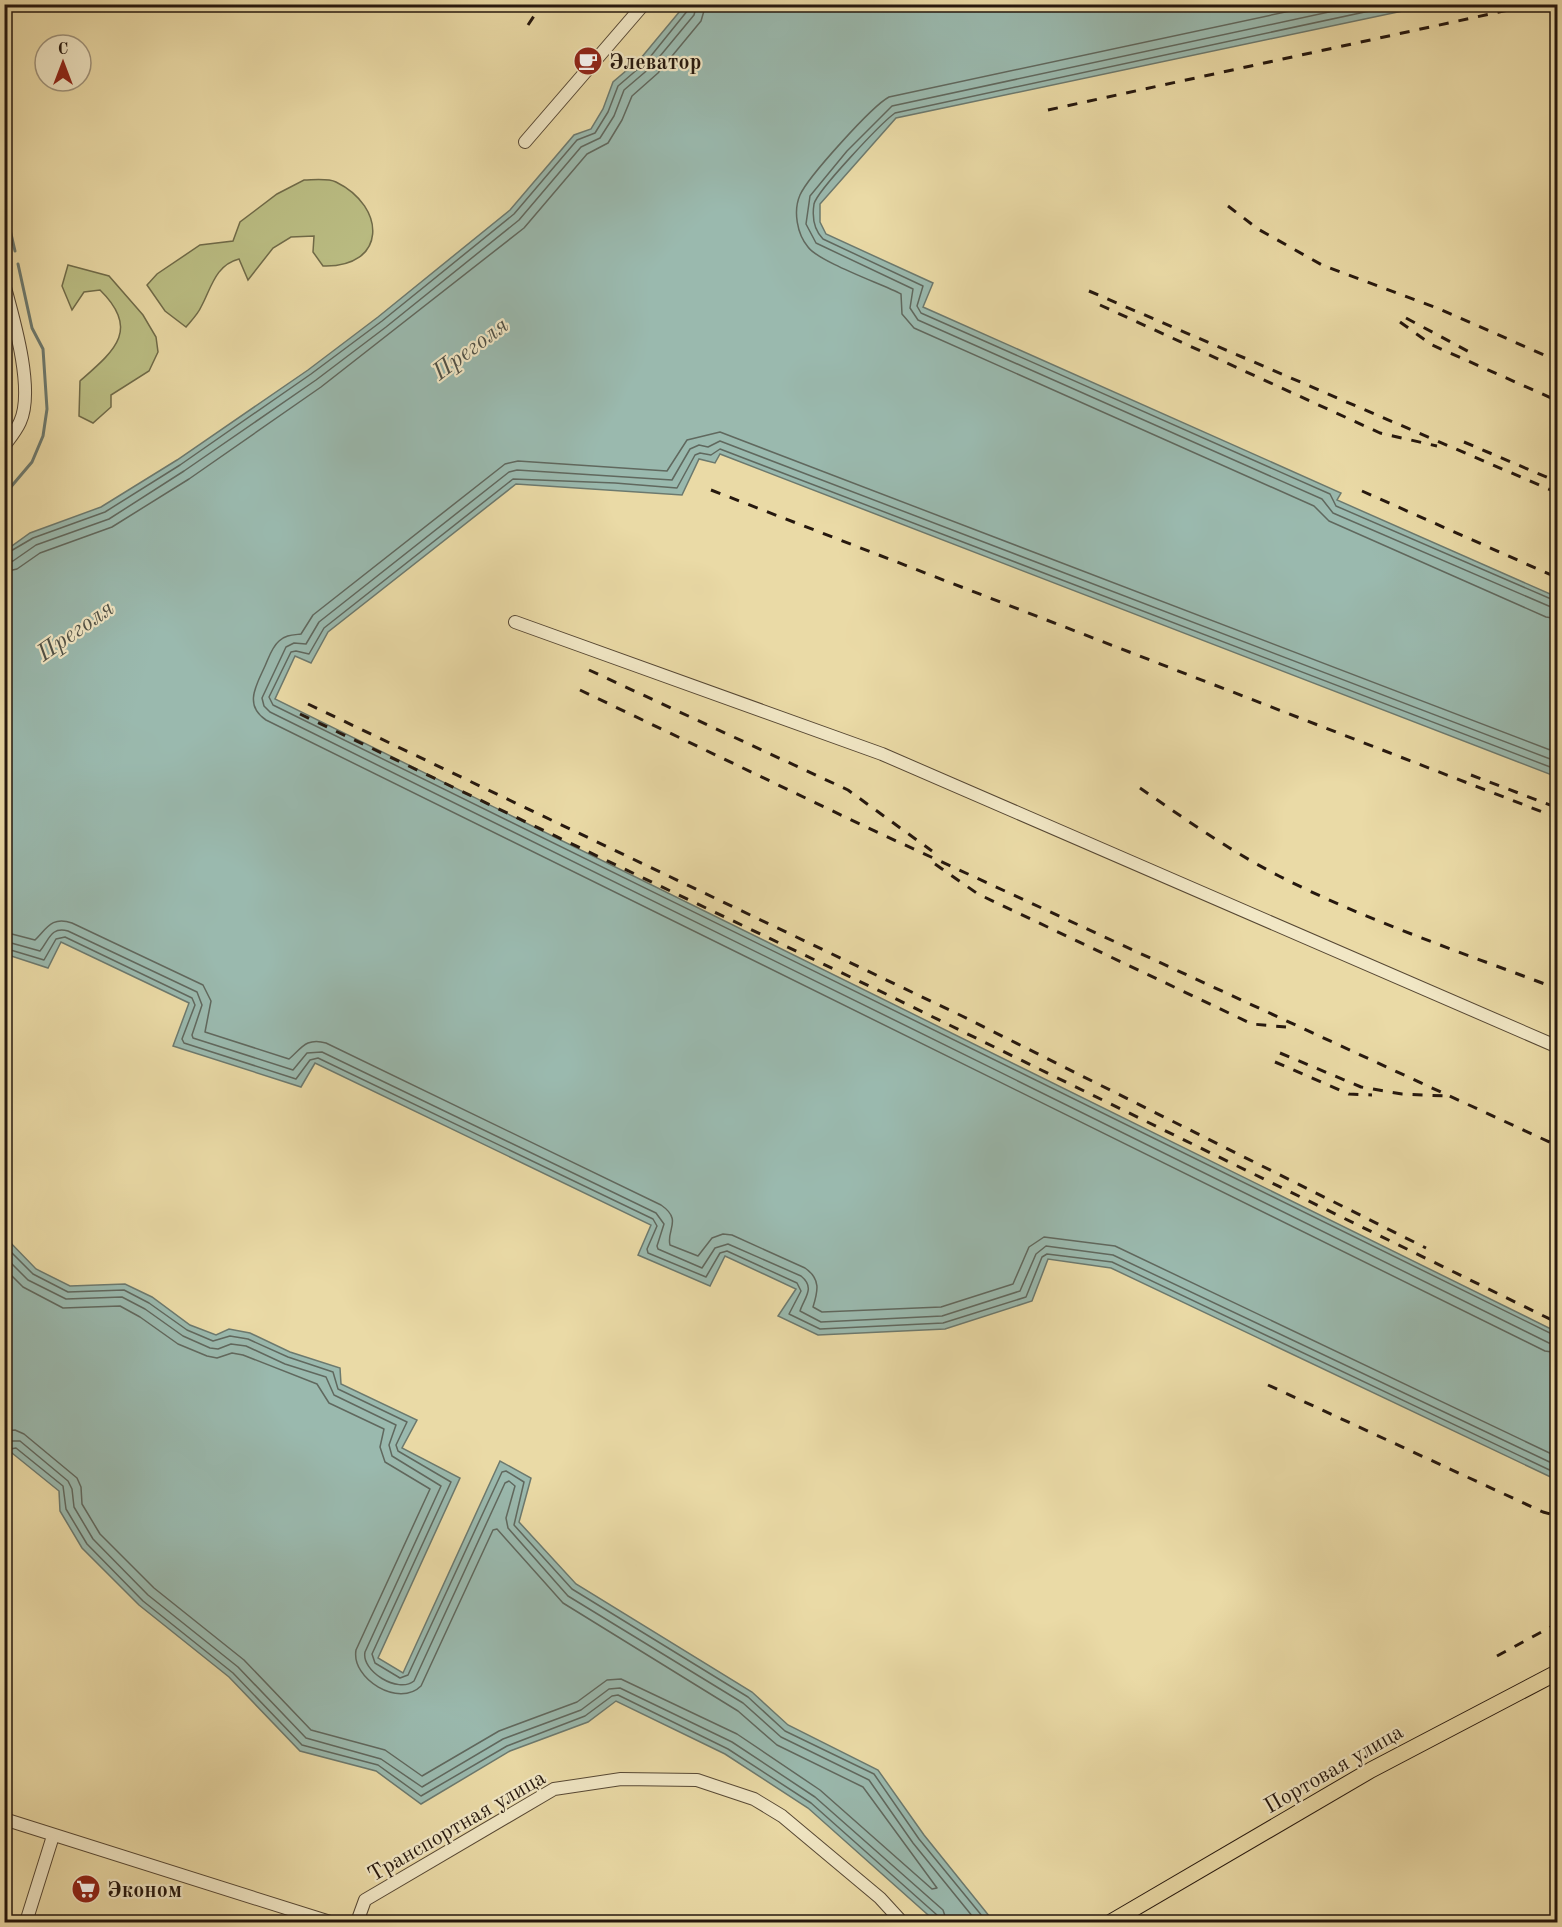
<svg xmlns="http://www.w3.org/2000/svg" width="1562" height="1927" viewBox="0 0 1562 1927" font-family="'Old Standard TT',serif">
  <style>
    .green { fill: #bbbe84; stroke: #706b49; stroke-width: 1.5 }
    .water { fill: #9ab9ae; stroke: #6c796e; stroke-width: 1.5 }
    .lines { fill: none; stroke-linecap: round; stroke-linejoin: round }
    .shore { stroke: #60685e; stroke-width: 1.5 }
    .stream { stroke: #6c796e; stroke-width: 3 }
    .minor-casing { stroke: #574834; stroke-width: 14 }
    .major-casing { stroke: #26180e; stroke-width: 17 }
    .minor { stroke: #f1e7c5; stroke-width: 12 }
    .major { stroke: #eadaa6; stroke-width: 15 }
    .rail { stroke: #26180e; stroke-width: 3; stroke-dasharray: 10 10; stroke-linecap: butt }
    .labels { text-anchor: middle; stroke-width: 4.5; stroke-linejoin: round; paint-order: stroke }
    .poi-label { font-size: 22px; font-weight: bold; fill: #26180e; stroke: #f1e7c5; text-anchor: start }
    .street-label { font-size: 22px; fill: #26180e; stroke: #f1e7c5 }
    .water-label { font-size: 24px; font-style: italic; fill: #4f5046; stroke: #f1e7c5 }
  </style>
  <rect width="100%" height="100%" fill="#eadaa6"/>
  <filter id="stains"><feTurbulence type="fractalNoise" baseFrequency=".00333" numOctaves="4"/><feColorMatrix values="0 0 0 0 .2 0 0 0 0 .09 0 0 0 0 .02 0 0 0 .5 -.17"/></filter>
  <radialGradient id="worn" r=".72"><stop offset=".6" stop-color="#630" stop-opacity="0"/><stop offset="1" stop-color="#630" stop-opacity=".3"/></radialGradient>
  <g class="green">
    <path d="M304,180C313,180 328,178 336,182C387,207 387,268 323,266L313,252L314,236L291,237L273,248L248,280L239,259C215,265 211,289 201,307C198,314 191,321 186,327L165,311L147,285L157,274L200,245L233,241L240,222L277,194Z"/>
    <path d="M68,265L109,276L143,315L156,337L158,352L149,371L111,395V407L93,423L79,416L80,381C114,351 141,330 100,290L84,292L72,310L62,286Z"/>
  </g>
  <g class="water">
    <polygon points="685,5 1431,5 896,118 820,204 820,222 826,234 933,283 923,307 1341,493 1337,500 1557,597 1557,777 720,454 715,463 699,459 682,495 516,484 328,632 311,663 295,656 275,699 1557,1332 1557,1480 1111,1268 1048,1259 1032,1301 945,1329 818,1335 778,1316 796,1289 725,1256 710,1286 638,1255 651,1225 315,1063 301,1087 173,1046 189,1003 61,942 48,968 5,954 5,551 30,533 101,507 177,460 308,370 378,317 510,210 574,135 591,129 603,109 613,82 641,58"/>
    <polygon points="5,1237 36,1269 70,1286 125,1284 152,1297 190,1325 216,1335 229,1329 250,1333 290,1352 340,1368 341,1384 417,1420 402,1448 460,1478 378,1658 403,1673 500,1461 531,1478 519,1522 576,1584 752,1692 788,1725 878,1770 924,1835 994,1922 936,1922 808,1808 725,1754 616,1701 588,1722 510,1751 421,1804 376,1771 300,1751 229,1677 139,1605 82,1548 60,1511 59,1491 12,1453 5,1456"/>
  </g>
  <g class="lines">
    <g class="shore">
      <path d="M1323,4L889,97C872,106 808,177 800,195C793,211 797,234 808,247C819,262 882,284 901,294L902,314L914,328L1314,506L1329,521L1546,617L1558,619"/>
      <polyline points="1366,4 892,106 847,151 810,196 806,224 816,243 913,289 910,308 918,320 1322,499 1333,513 1558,610"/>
      <path d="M1402,4L895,113C881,123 817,191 814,204C812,217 814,230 823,239L923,286L917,306L921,313L1330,494L1336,506L1558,602"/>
      <polyline points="4,555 33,538 105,512 180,465 311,374 382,321 514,214 577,140 595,133 608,112 618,86 646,62 688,10 689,4"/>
      <polyline points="4,563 13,561 36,545 109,519 184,471 316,380 386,327 519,220 581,147 600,138 614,116 624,90 651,67 694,15 697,4"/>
      <polyline points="4,572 17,569 40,553 112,527 189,479 321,387 524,228 587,154 608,143 622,120 632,96 658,73 701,21 706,4"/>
      <path d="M1558,753L720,432L687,440L667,471L518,461L505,464L313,615L301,634C293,635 285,635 279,641C272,647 269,657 265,666C257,684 243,705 266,720L1545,1351L1558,1353"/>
      <polyline points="1558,762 720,441 708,447 699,445 690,449 672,480 517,470 509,472 319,622 306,644 294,643 286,647 262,698 264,706 270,712 1549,1343 1558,1344"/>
      <polyline points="1558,770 720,449 711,455 700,453 695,455 677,488 615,483 513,479 324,628 309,654 296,651 291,652 269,697 273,705 1558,1337"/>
      <path d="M4,932L35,940C47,928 52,916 72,923L203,985L211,1001L205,1032L289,1059C301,1049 306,1037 326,1043L661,1205C683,1220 666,1230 670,1245L698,1256L712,1238L723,1234L732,1235L805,1268C821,1279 818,1291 813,1307L822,1312L941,1307L1013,1284L1029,1247L1044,1237L1115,1246L1558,1457"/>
      <path d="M4,941L40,951C49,940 51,926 68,931L197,992L202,1005L192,1035L193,1038L293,1070L307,1053L322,1052L656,1213L664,1224L657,1246L658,1249L702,1268L715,1248L728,1244L801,1276C816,1288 804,1298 800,1311L821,1322L942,1316L1020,1291L1036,1254L1046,1246L1113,1255L1558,1466"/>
      <polyline points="4,948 44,960 56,939 65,937 192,998 195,1005 182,1039 184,1043 296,1079 310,1060 318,1058 653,1219 657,1226 647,1249 648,1253 706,1277 720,1253 727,1251 797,1283 801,1291 789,1314 820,1329 943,1323 1026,1297 1042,1257 1047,1254 1112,1262 1558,1474"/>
      <polyline points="4,1245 33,1274 68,1292 124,1290 149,1303 187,1330 213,1341 230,1336 248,1339 288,1357 333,1372 338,1389 407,1422 396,1445 398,1451 451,1482 372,1654 375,1663 400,1678 408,1675 502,1472 506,1471 524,1482 514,1525 572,1589 748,1697 785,1731 874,1774 919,1839 987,1922"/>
      <path d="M4,1256L28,1280L66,1299L122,1297L145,1309L183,1336L210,1348L218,1349L231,1344L246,1346L285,1364L326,1377L334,1395L396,1425L389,1445L392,1456L441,1486L365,1652C361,1671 398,1694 414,1681L505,1483L509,1481L515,1486L506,1518L508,1528L568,1596L743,1703L781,1737L869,1780L913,1843L977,1922"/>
      <path d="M4,1268L23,1287L63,1308L120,1306L140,1317L178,1344L207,1356L217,1358L232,1353L243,1355L317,1384L329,1403L384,1429L380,1447L385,1462L430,1489L356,1650C351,1679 399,1708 421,1686L493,1530L497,1529L563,1603L738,1711L777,1745L863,1787L937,1888L932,1889L820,1790L737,1734L621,1679L607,1680L577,1702L499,1731L422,1776L385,1750L311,1730L244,1660L154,1588L100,1534L82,1504L81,1487L77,1478L24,1434L15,1430L4,1431"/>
      <polyline points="4,1441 20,1441 68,1481 72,1489 74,1507 93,1539 148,1595 238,1667 306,1738 381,1759 422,1787 503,1739 581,1710 609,1689 620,1688 732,1742 815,1797 943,1910 947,1922"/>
      <polyline points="4,1450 16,1448 63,1486 66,1509 87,1544 143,1601 233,1673 302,1745 378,1765 421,1796 507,1746 585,1716 612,1696 618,1695 728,1749 811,1803 937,1915 939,1922"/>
    </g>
    <g class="stream">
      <polyline points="4,204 15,251"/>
      <polyline points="4,495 32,462 43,436 47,409 43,349 32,328 18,264"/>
    </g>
    <g class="minor-casing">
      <g id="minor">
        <polyline points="525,142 644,4"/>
        <path d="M4,284C13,317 35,390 20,422C16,431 10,438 4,446"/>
        <polyline points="515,622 882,754 1558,1047"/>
        <polyline points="4,1819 330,1922"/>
        <polyline points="26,1922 53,1836"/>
        <polyline points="357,1922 365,1900 554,1789 621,1779 697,1780 754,1799 782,1816 880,1898 902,1922"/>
      </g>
    </g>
    <g class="major-casing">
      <polyline id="major" points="1111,1922 1371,1770 1558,1672"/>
    </g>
    <use href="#minor" class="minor"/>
    <use href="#major" class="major"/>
    <g class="rail">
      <polyline points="528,25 542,4"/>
      <polyline points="1048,110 1536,4"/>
      <polyline points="1228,206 1258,229 1322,265 1437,308 1558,361"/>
      <polyline points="1089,291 1558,493"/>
      <polyline points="1100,305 1380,433 1437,446"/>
      <polyline points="1406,318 1475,355"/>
      <polyline points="1400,322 1432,345 1558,401"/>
      <polyline points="1464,442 1558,482"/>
      <polyline points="711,490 1558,818"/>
      <polyline points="1362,491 1558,578"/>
      <polyline points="589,670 848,790 932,851"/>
      <polyline points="580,690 866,827 1558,1146"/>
      <polyline points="308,704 962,1016 1426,1248"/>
      <polyline points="300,714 886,994 1558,1323"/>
      <polyline points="1471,775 1558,808"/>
      <path d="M1140,788C1185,819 1230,851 1279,876C1365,920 1466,954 1558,989"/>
      <polyline points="935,864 978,894 1252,1024 1286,1027"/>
      <polyline points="1280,1053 1361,1087 1402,1094 1446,1096"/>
      <polyline points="1275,1062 1349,1094 1372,1095"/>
      <polyline points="1268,1385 1543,1512 1558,1516"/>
      <polyline points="1497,1656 1558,1623"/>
    </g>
  </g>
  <defs>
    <g id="cafe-disc" transform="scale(1.5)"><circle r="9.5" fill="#8f2418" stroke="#f1e7c5"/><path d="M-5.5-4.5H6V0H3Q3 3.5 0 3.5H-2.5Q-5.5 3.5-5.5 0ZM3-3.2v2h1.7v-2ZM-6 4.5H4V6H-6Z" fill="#fff"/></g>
    <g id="supermarket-disc" transform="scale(1.5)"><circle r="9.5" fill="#8f2418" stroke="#f1e7c5"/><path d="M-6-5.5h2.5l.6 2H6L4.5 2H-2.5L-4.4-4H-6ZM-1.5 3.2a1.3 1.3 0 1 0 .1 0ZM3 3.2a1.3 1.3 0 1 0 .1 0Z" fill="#fff"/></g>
  </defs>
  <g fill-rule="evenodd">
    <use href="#cafe-disc" x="588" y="61"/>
    <use href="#supermarket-disc" x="86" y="1889"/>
  </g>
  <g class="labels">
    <g class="poi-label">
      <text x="609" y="69">Элеватор</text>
      <text x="107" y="1897">Эконом</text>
    </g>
    <g class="street-label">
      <text transform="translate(1333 1768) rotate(-30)" y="8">Портовая улица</text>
      <text transform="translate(456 1825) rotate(-30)" y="8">Транспортная улица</text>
    </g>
    <g class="water-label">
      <text transform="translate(470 348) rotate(-37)" y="8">Преголя</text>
      <text transform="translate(75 630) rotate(-35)" y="8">Преголя</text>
    </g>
  </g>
  <rect width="1562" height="1927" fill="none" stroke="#eadaa6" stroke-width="24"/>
  <rect x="6" y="6" width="1550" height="1915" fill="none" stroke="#26180e" stroke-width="3"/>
  <rect x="12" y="12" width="1538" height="1903" fill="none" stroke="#26180e" stroke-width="1.5"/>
  <g transform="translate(63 63)"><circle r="28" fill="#f1e7c5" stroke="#a0947c" stroke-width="1.5"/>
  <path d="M0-4.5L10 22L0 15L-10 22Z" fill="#8f2418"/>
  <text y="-9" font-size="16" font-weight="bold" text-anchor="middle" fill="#26180e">С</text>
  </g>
  <rect width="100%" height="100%" filter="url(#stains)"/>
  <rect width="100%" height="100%" fill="url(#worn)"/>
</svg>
